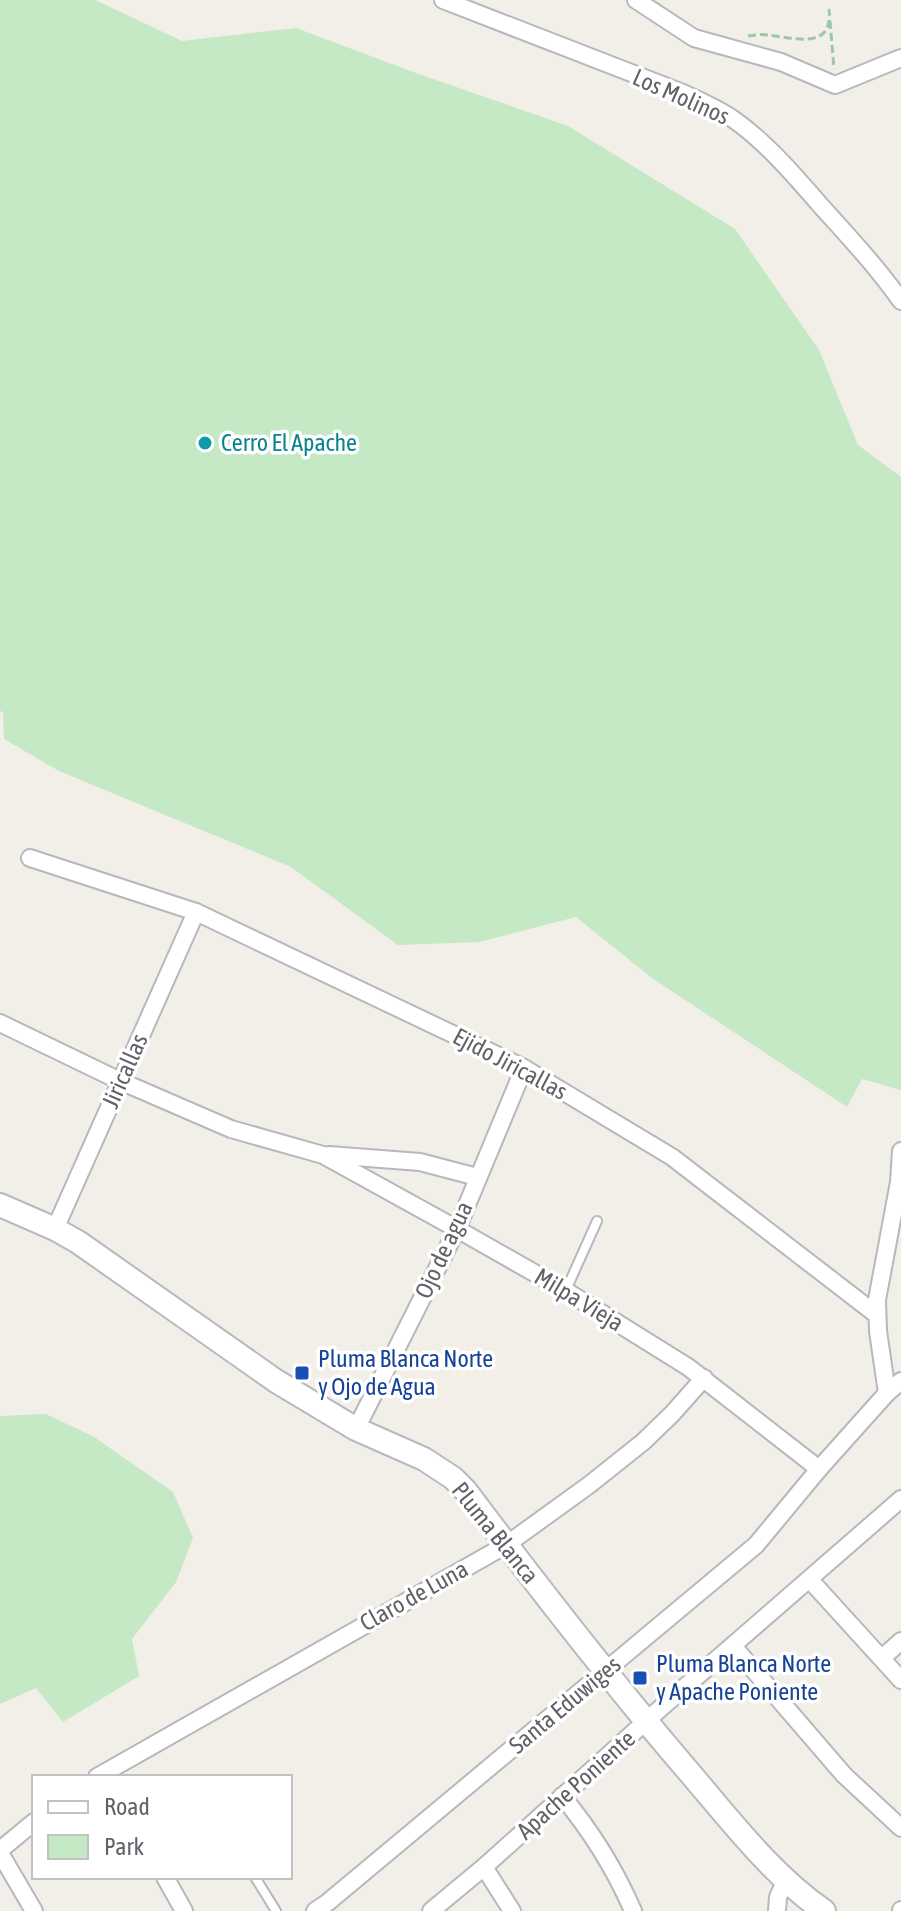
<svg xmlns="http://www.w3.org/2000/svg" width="901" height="1911" viewBox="0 0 901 1911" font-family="'Asap Condensed',sans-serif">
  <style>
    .green { fill: #c5e8c5 }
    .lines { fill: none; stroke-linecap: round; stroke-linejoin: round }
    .lane-casing { stroke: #b5b8bc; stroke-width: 12 }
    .street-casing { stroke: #b5b8bc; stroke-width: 20 }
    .secondary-casing { stroke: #b6babf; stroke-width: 26 }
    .path { stroke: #9cc7a9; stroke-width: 3; stroke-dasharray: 8 4; stroke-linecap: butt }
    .lane { stroke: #fff; stroke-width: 8 }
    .street { stroke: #fff; stroke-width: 16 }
    .secondary { stroke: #fff; stroke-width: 22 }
    .culture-dot { fill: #0f9aa8; stroke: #fff; stroke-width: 3 }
    .transit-dot { fill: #1a4fb4; stroke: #fff; stroke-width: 3 }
    .labels { text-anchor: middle; stroke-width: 7; stroke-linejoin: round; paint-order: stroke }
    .street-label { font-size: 24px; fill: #5f6368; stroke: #fff }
    .culture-label { font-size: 24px; fill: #0d838f; stroke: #fff; text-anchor: start }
    .transit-label { font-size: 24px; fill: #164399; stroke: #fff; text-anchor: start }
  </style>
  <rect width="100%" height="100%" fill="#f1efe8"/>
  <g class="green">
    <polygon points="0,0 95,0 182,41 296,28 416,73 568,126 735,229 819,350 858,445 901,477 901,1090 862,1079 847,1107 652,978 576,917 479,942 398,945 291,867 59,771 4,739 3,712 0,711"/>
    <polygon points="46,1414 94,1437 173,1492 193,1538 176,1582 132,1639 139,1676 63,1722 36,1688 0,1704 0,1416"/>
  </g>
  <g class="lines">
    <g class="lane-casing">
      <g id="lane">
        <polyline points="566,1290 597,1221"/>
        <polyline points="255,1877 276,1911"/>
      </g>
    </g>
    <g class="street-casing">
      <g id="street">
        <path d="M443,0L683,93C700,101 717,108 733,119C766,142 794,175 821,206C849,237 877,267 901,301"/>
        <polyline points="636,0 694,38 781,62 835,85 901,58"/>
        <polyline points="30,858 196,912 524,1068 672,1157 877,1315"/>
        <polyline points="0,1023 120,1081 231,1129 323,1155 457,1229 566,1291 688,1367 819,1469"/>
        <polyline points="329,1155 420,1162 477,1177"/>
        <polyline points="55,1229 196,912"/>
        <polyline points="887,1393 878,1331 877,1300 899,1182 901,1151"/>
        <polyline points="356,1429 457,1229 524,1068"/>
        <polyline points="810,1580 901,1680"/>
        <polyline points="733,1646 844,1775 901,1828"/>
        <polyline points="882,1658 901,1641"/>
        <polyline points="97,1777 506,1545 589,1485 643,1442 672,1414 704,1378"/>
        <path d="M562,1796C591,1831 615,1869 633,1911"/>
        <polyline points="0,1850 34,1822"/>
        <polyline points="0,1853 34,1911"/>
        <polyline points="484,1867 512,1911"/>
        <polyline points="165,1877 184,1911"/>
        <polyline points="315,1911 327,1903 756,1545 819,1469 887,1393 901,1381"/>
        <polyline points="431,1911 484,1867 663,1706 901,1499"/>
        <polyline points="777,1911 778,1897 786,1880"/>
        <polyline points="901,1911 901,1910"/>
      </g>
    </g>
    <g class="secondary-casing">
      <path id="secondary" d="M0,1205L55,1229L78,1242L276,1381L356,1429L424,1459L453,1478L466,1491C538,1587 611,1681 689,1772C731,1821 771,1874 824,1911"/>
    </g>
    <g class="path">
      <polyline points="830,21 834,69"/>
      <path d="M748,36C754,35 761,34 767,35C792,37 834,52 829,9"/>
    </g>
    <use href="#lane" class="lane"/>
    <use href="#street" class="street"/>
    <use href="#secondary" class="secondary"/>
  </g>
  <circle class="culture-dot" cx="205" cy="443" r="8"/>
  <g class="transit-dot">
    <rect x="294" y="1365" width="16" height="16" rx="4"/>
    <rect x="632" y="1670" width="16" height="16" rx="4"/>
  </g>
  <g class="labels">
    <g class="street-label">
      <text transform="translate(681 97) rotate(24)" y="8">Los Molinos</text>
      <text transform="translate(510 1064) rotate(28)" y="8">Ejido Jiricallas</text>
      <text transform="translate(125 1071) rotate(-66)" y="8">Jiricallas</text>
      <text transform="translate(444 1250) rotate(-65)" y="8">Ojo de agua</text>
      <text transform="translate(579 1300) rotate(31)" y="8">Milpa Vieja</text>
      <text transform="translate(495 1533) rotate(51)" y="8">Pluma Blanca</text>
      <text transform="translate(414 1596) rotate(-29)" y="8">Claro de Luna</text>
      <text transform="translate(565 1705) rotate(-40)" y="8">Santa Eduwiges</text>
      <text transform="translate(576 1785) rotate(-42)" y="8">Apache Poniente</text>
    </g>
    <g class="culture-label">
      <text x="221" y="451">Cerro El Apache</text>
    </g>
    <g class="transit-label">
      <text x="318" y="1367">Pluma Blanca Norte<tspan x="318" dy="28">y Ojo de Agua</tspan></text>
      <text x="656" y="1672">Pluma Blanca Norte<tspan x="656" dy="28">y Apache Poniente</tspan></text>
    </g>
  </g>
  <rect x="32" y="1775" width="260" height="104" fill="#ffffff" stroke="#bfc1c3" stroke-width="2"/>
  <rect x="48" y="1801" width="40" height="12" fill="#ffffff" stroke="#bfc1c3" stroke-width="2"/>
  <text x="104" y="1815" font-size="24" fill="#5f6368">Road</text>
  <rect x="48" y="1835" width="40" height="24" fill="#c5e8c5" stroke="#bfc1c3" stroke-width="2"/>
  <text x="104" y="1855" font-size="24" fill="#5f6368">Park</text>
</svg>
